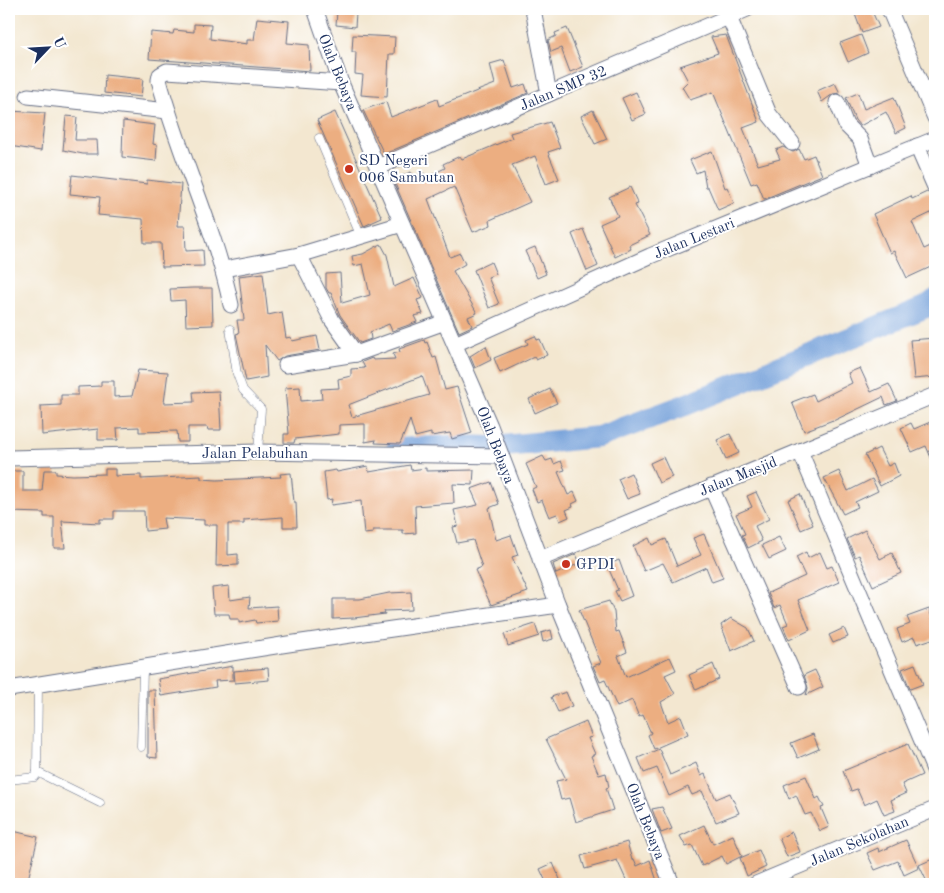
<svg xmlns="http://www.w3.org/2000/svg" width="944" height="893" viewBox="0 0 944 893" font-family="'Old Standard TT',serif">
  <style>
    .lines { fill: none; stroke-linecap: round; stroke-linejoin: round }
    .river { stroke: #6f9dd8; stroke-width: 22 }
    .building { fill: #ecae81; fill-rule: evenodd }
    .lane-casing { stroke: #676f86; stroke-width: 9 }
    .street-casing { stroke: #676f86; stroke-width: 17 }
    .lane { stroke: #fff; stroke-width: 8 }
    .street { stroke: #fff; stroke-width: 15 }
    .poi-dot { fill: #c8321e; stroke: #fff; stroke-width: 2 }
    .labels { text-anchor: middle; stroke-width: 4; stroke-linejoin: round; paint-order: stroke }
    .street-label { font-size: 15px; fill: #1b2f5e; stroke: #fff }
    .poi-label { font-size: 15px; fill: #1b2f5e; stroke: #fff; text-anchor: start }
  </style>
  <rect width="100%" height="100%" fill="#fff"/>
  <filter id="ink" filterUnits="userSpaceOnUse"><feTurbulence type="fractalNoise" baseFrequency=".02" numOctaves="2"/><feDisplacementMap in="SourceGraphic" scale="10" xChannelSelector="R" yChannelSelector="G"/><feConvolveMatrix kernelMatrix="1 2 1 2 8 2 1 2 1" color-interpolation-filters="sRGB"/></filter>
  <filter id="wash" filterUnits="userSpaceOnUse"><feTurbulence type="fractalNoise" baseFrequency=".0096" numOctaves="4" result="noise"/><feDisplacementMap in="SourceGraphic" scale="20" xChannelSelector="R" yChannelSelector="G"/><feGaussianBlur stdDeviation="1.12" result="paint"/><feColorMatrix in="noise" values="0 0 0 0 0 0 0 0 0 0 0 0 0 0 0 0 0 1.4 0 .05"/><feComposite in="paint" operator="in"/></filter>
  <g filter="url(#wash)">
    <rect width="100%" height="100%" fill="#f3e7d0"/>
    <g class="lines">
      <polyline class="river" points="397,449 454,446 493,447 599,437 685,405 926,307 935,300"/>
    </g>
    <g id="blocks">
      <g class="building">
        <polygon points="853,9 871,9 879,27 862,33"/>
        <polygon points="337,11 356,13 355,27 336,25"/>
        <polygon points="257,18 289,21 287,43 309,45 310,71 149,59 151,32 173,34 174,30 194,32 194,24 211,25 210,39 247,44 247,40 254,40"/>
        <polygon points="567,28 583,67 570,72 561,48 551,52 548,40 556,36 555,33"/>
        <polygon points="353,35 395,37 394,54 389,54 387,97 361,95 363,75 355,74 356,52 352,52"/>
        <polygon points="726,35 759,122 743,128 758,165 780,159 776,150 783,147 793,152 799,149 804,159 814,155 822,175 764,199 757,182 751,184 713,92 690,100 682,87 688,81 680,66 718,53 711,37"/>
        <polygon points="861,35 868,53 848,62 840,43"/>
        <polygon points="504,60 513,88 525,84 528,93 384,154 363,110 386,102 391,117 437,99 439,106 495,84 490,64"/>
        <polygon points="105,75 143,79 141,97 104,93"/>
        <polygon points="835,83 840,93 833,94 822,102 817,91"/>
        <polygon points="636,92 646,114 632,120 622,98"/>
        <polygon points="858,93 864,109 894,97 906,128 896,133 886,112 860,126 855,120 846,98"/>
        <polygon points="593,110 607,139 595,144 581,116"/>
        <polygon points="9,111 45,113 41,151 9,146"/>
        <polygon points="335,112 382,218 364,226 317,120"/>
        <polygon points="66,116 77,117 75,140 97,140 98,154 83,154 63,150"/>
        <polygon points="123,121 155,125 153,144 157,145 156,161 122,157"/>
        <polygon points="550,122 560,148 548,152 559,179 546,184 535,156 512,165 530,202 490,220 491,225 473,232 454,187 428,199 450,257 460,253 465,264 453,271 477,313 468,317 472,326 459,332 393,179 411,172 413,178 424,173 425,178 445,168 443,164 460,156 462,159 512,138 510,133"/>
        <polygon points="712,151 725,188 727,187 734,203 718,210 708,187 706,187 703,170 696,173 690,160"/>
        <polygon points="72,175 147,184 147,180 181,184 178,226 185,226 186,251 203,250 204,266 162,267 161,243 144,243 143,219 98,215 100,197 70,194"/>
        <polygon points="630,187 638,204 635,205 650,235 629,245 631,249 615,257 600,224 618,216 609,197"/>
        <polygon points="927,192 935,196 935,211 912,222 924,249 935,244 935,265 907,278 894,251 890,253 873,214 911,196 912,199"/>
        <polygon points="583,229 598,266 587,271 572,234"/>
        <polygon points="381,244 387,255 394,287 414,278 423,298 417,300 423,314 414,316 417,322 392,331 389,324 370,332 371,339 360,343 340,315 331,293 329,293 326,288 326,274 340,273 342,303 370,295 363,264 354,266 352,256 363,254"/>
        <polygon points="535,247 546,274 537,278 525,251"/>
        <polygon points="491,262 496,274 488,277 499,304 489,308 474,270"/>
        <polygon points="263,273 268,315 282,312 286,338 291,337 292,341 317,336 320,350 285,356 277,361 265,345 267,377 246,381 236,334 239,333 237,320 244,320 239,276"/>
        <polygon points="193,288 212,288 213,325 186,326 185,300 171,301 170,289"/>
        <polygon points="535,336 537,340 540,339 547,355 536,360 534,357 500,373 494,358 528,344 526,340"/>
        <polygon points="935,338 935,377 914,379 910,340"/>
        <path d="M424,340L425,343L427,342L433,358L436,357L445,390L457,387L472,433L452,439L450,433L431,436V433L415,437L410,420L400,444L375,443L376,440L365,442V424H361L339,425V434L295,439L294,443H284V434H289L285,388L300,387L301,401L322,399L321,389L339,388L338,379L351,376V369L365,368L362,362L372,358L373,360L395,359L393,354L400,352L399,349ZM422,376L429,395L352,417L348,405Z"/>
        <polygon points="486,346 491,360 475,368 470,356"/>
        <polygon points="860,368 871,392 889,384 897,401 886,405 883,397 833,421 833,420 804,431 792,402 813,394 816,401 852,383 848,373"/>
        <polygon points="138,370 168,372 164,403 194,402 193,392 219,391 221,430 208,430 207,427 188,427 188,442 178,442 177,431 139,432 139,427 117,428 118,440 98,440 98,429 42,435 41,406 61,405 61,395 78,395 78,387 101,386 101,381 114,381 114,397 132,396"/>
        <polygon points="550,389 557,403 535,413 529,399"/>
        <polygon points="935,420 935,467 926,446 912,452 901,428 911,423 914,429"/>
        <polygon points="730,434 739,453 726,459 717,440"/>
        <polygon points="879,448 888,466 894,463 899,476 880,486 865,455"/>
        <polygon points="543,456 546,461 552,459 554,464 561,461 565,470 558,472 568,495 574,492 578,501 572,504 573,507 566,510 569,517 560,521 557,514 549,517 542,500 537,502 532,489 536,487 526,464"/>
        <polygon points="663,457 672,477 659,483 650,463"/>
        <polygon points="410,465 411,470 426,468 426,471 474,470 473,485 453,484 454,503 415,506 416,533 403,534 403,530 373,530 373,533 364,534 361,501 331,505 332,499 327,500 324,472 336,470 337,472 368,466 369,472"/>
        <polygon points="105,469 115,469 115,476 141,475 141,479 201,476 201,479 217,480 281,477 280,474 291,473 294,502 296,502 297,527 283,527 283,517 244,520 244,524 228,524 228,555 238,554 238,565 216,566 217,525 204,525 204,520 163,518 165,529 145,531 144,511 114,511 114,519 100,519 100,523 62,521 65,548 54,548 54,517 44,517 44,513 9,512 12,471 23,471 23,491 42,491 44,470 56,470 56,474 73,475 105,474"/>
        <polygon points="839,471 848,491 872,479 878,491 855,502 858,507 843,514 824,478"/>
        <polygon points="631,473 640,494 627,499 618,479"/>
        <polygon points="491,482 499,504 489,508 496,540 511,535 518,555 512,557 528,592 491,605 475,570 482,567 473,540 457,543 453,527 458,526 454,510 478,505 471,489"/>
        <polygon points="756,492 769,519 755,526 762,541 748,548 742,535 745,534 736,514 752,507 747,496"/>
        <polygon points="800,494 813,525 801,530 788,500"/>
        <polygon points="865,530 880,559 892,553 901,573 873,586 859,555 855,557 847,539"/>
        <polygon points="704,534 723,578 712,582 706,567 673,582 663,563 644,571 633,546 649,538 652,545 666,539 677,566 701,555 693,538"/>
        <polygon points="779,537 786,551 769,559 762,545"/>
        <polygon points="806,552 808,558 820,552 827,568 832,566 839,582 798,600 810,630 789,640 783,626 788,624 780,605 774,608 768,593 805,576 796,557"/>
        <polygon points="576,554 580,563 556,574 553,564"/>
        <polygon points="619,560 632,596 620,601 615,591 618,590 607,565"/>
        <polygon points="229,586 230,600 250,597 249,608 277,606 278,621 256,623 255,620 239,623 239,619 230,619 229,614 214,614 212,588"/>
        <polygon points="411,592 412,610 384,611 385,614 354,618 333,619 333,599 360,599 389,593"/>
        <polygon points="609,601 614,612 616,632 619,631 627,652 618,656 626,677 670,657 676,670 665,675 675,694 661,702 668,722 681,716 688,734 654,749 648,735 651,733 643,715 639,717 632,700 617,707 605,680 600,682 593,666 601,663 579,610"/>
        <polygon points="929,609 935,626 935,638 917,644 914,637 902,642 897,629 910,624 907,617"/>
        <polygon points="731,618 748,628 754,641 731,651 721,625"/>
        <polygon points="535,624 539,636 508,646 504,634"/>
        <polygon points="844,628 848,637 833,643 829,635"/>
        <polygon points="551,630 553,639 543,642 541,633"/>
        <polygon points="713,664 719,679 696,690 689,675"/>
        <polygon points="915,664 923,684 910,689 902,669"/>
        <polygon points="233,666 233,680 215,681 216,687 161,696 158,679"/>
        <polygon points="268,668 269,680 235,683 234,671"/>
        <polygon points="815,670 823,687 806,695 808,688 804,675"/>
        <polygon points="148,690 155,690 157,758 148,757"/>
        <polygon points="566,692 572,706 558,712 551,697"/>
        <polygon points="586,722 592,737 588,738 595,754 591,756 599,775 606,773 609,787 606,788 613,810 576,822 569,798 561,800 556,781 566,779 546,739"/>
        <polygon points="813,734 819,749 798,758 791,743"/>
        <polygon points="908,744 922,775 902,784 906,793 891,800 895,811 884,815 877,799 864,805 857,789 851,791 843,771"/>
        <polygon points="659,749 670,775 696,763 701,776 705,774 716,799 730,793 739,813 716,822 702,791 692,795 688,787 669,796 657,768 644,773 638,758"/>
        <polygon points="806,776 816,799 819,797 824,807 821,808 829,827 820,831 811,813 805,815 796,795 789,799 784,785"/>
        <polygon points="662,807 672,829 661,833 652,809"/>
        <polygon points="704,825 713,844 733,835 742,856 726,864 722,856 702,866 692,845 686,847 680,836"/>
        <polygon points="9,830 38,837 27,884 9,884"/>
        <polygon points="792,832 800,852 787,857 779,838"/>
        <polygon points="906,840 919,868 904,875 898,861 875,870 867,853 878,848 879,852"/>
        <polygon points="627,842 632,860 634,859 637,866 650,860 658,884 628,884 617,860 585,869 581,856"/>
        <polygon points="759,850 766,867 747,876 740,858"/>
        <polygon points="935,858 935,884 928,884 919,865"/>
        <polygon points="553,863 562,884 547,884 540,869"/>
      </g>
    </g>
  </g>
  <g filter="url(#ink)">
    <use href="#blocks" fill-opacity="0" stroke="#676f86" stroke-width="1"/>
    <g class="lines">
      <g class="lane-casing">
        <g id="lane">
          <polyline points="319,138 361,237"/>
          <polyline points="230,329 237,374 243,390 261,409 258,452"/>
          <polyline points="141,747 143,668"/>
          <polyline points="37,772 100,803"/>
          <polyline points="9,780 35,777 37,772 38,684"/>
        </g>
      </g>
      <g class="street-casing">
        <g id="street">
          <polyline points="315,9 341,83 490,426 558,605 672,884"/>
          <polyline points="533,9 549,94"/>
          <polyline points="889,9 935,118"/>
          <polyline points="729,17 769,114 792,143"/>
          <polyline points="28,96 168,111"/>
          <polyline points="837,102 846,125 860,139 870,166"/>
          <polyline points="917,146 935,187"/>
          <polyline points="378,167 747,9"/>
          <polyline points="299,255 332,320 356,354 445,322"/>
          <polyline points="224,269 299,255 402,224"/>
          <path d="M231,305C215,227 179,156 159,80L160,75L167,71L341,83"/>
          <polyline points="455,344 650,256 935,139"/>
          <polyline points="286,365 356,354"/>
          <polyline points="800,451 935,772"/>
          <polyline points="9,458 258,452 500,456"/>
          <polyline points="711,487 799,687"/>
          <polyline points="540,559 935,395"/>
          <polyline points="9,689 288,644 558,605"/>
          <polyline points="756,884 935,809"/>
        </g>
      </g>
      <use href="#lane" class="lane"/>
      <use href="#street" class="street"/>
    </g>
  </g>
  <g class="poi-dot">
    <circle cx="349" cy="169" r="5"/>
    <circle cx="566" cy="564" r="5"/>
  </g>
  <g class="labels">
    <g class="street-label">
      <text transform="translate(338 72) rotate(68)" y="5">Olah Bebaya</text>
      <text transform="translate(563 88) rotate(-23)" y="5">Jalan SMP 32</text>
      <text transform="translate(694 238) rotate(-22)" y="5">Jalan Lestari</text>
      <text transform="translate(496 445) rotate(69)" y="5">Olah Bebaya</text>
      <text x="255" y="458">Jalan Pelabuhan</text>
      <text transform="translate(738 476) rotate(-22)" y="5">Jalan Masjid</text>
      <text transform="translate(646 821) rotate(68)" y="5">Olah Bebaya</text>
      <text transform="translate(859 841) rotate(-23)" y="5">Jalan Sekolahan</text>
    </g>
    <g class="poi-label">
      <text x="359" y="165">SD Negeri<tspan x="359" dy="17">006 Sambutan</tspan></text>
      <text x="576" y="569">GPDI</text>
    </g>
  </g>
  <rect width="944" height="893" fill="none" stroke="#fff" stroke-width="30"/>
  <g transform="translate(48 48) rotate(65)" stroke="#ffffff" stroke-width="4" paint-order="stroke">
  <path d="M0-4L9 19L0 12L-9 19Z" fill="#1b2f5e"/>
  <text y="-8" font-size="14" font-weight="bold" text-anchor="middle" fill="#1b2f5e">U</text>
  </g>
</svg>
